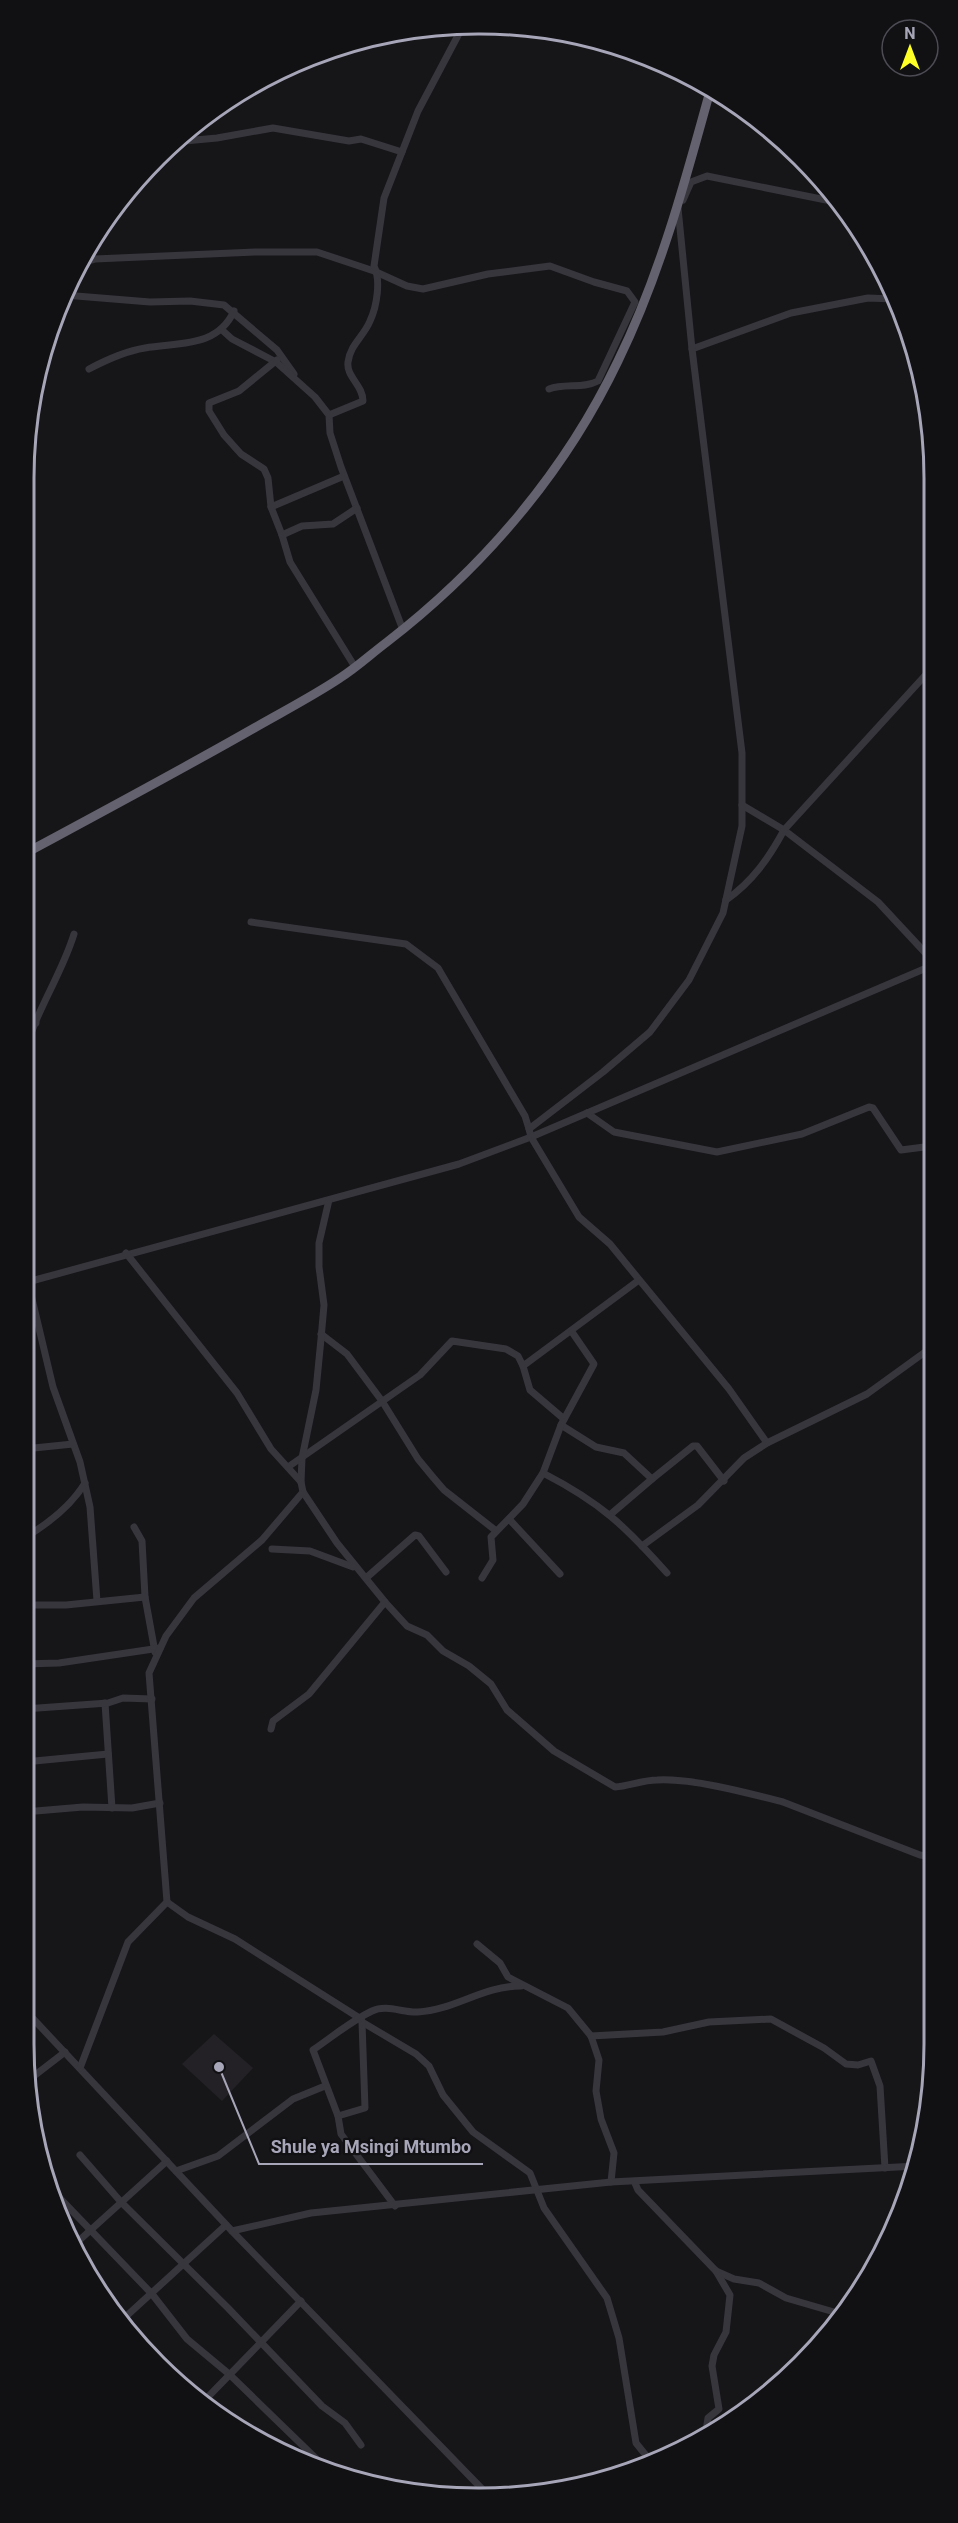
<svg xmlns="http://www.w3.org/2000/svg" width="958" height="2523" viewBox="0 0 958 2523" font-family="Roboto,sans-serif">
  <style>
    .built { fill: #232125 }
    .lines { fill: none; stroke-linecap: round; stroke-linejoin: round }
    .minor { stroke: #37363d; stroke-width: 7 }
    .highway { stroke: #63626e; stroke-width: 9 }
    .rim { fill: none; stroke: #a7a6b9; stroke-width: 3 }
    .leader { fill: none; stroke: #a7a6b9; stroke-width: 2 }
    .callout-dot { fill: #a7a6b9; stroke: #111013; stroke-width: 2 }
    .callout-label { font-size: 18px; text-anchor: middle; font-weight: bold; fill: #a7a6b9; stroke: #111013; stroke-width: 4.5; stroke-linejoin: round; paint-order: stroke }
  </style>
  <rect width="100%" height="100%" fill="#161518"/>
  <polygon class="built" points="214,2034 253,2068 222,2101 182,2064"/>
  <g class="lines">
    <g class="minor">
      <polyline points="174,142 217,138 273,128 349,141 361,139 402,152"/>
      <polyline points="683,200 691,182 707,176 836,202"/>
      <path d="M80,263L95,259L255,252H317L374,271L407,286L423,289L488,274L550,266L594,282L627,291L635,302L598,381C583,389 565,383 549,389"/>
      <polyline points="64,295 150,302 190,301 224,305 277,350 294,374"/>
      <polyline points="222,330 232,339 276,362 315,397 329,415 330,433 341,467 403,630"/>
      <polyline points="692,349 791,313 868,298 894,299"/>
      <polyline points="277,360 239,391 209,403 209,411 224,435 241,454 264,469 268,478 271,507 282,535"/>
      <path d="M89,369C106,360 126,351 145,348C179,342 217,348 234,311"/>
      <path d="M329,415L363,401C363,385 346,377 348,362C350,345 364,336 370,321C377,306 381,280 374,266L384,198L418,111L463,26"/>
      <polyline points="271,507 344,476"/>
      <polyline points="355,667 290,562 282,535 302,526 333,524 357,508"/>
      <polyline points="742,805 784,830 878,902 931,959"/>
      <path d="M726,900C752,882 769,858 784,830L931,669"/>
      <polyline points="251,922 406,944 438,968 525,1116 529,1129"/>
      <polyline points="24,1021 36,1023"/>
      <path d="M24,1058C33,1014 61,977 74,934"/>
      <polyline points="587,1113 614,1132 717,1152 802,1134 869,1107 873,1108 901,1150 932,1146"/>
      <polyline points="28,1282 53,1387 80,1462 90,1507 97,1601"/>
      <polyline points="24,1283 459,1164 531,1137 529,1129 603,1072 650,1032 689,980 723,913 742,826 742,753 692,349 678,208"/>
      <polyline points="321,1334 347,1354 382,1401 418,1459 432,1476 444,1490 495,1530"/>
      <polyline points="523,1366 530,1390 564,1419"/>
      <polyline points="561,1425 596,1447 624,1453 652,1479 693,1446 697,1446 724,1481"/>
      <polyline points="767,1443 729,1389 646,1288 610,1244 579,1217 531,1137 931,966"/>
      <polyline points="24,1449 73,1444"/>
      <polyline points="288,1467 420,1375 452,1341 506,1349 518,1356 523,1366 639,1280"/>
      <polyline points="543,1473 561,1425 594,1364 572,1332"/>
      <polyline points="301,1482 302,1458 316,1390 321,1339 324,1305 319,1267 319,1243 329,1200"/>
      <path d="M303,1492L337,1543L385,1602L407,1626L427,1635L443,1651L469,1666L491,1684L507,1710L554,1751L615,1787C629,1786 643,1780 657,1780C692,1778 748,1793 783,1802L920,1855L934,1857"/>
      <polyline points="611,1514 652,1479"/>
      <polyline points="509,1519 560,1574"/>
      <polyline points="134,1527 142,1541 145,1597 155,1652"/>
      <path d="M24,1538C46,1525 71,1506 85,1483"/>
      <polyline points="642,1546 698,1505 744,1458 767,1443 867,1394 932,1347"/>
      <polyline points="272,1549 310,1551 353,1567"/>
      <polyline points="366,1578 415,1535 419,1536 446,1572"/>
      <path d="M482,1578L493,1560L491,1537L523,1504L543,1473C601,1503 624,1525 667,1573"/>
      <polyline points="24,1605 66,1605 145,1597"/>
      <polyline points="24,1664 59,1663 160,1648"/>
      <polyline points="105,1703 112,1808"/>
      <polyline points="24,1709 108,1703 123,1698 152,1699"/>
      <polyline points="271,1729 273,1721 309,1694 385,1602"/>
      <polyline points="24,1762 108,1754"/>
      <polyline points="24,1812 83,1807 132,1808 160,1803"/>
      <polyline points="167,1902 188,1917 235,1939 361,2019 362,2022 416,2054 429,2066 443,2095 473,2132 530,2173 544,2208 607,2298 619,2338 636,2443 653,2464"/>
      <polyline points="477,1944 500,1963 508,1977 568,2008 591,2036 599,2060 596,2091 601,2119 614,2153 611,2182"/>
      <polyline points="24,2009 232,2231 486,2493"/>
      <polyline points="591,2036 663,2032 709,2022 771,2019 824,2048 846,2064 858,2065 871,2061 880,2086 885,2168"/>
      <polyline points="80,2068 128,1942 167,1902 149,1673 166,1636 194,1598 262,1540 303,1492 301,1482 271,1449 237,1393 126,1253"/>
      <polyline points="30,2079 65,2052"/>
      <polyline points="338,2116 365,2108 362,2022"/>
      <polyline points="80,2155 121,2202 228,2308 322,2406 345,2423 361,2445"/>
      <polyline points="176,2171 218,2156 293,2099 325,2086"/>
      <polyline points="635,2183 638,2190 716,2271 734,2279 759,2283 786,2298 834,2312 841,2320"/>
      <polyline points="52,2190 152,2294 187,2339 229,2374 332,2474"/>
      <path d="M395,2206L341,2134L338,2116L313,2050C332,2037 351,2021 372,2011C387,2004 403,2013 418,2012C455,2010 482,1986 521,1986"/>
      <polyline points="232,2231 311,2213 611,2182 917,2166"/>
      <polyline points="73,2246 167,2161"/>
      <polyline points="121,2321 226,2225"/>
      <polyline points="133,2339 148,2353"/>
      <polyline points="205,2400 301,2301"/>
      <polyline points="705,2437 708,2418 719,2409 712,2366 714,2355 726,2332 730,2295 716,2271"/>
    </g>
    <path class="highway" d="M24,854C102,812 179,771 256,727C284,711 313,696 340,678C356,668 371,654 387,642C484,567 565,472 618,361C660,275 685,182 710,91"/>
  </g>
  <path d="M0 0H958V2523H0ZM478 34H480A444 444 0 0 1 924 478V2044A444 444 0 0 1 480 2488H478A444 444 0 0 1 34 2044V478A444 444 0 0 1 478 34Z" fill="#111013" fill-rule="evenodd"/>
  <path class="rim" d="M478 34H480A444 444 0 0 1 924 478V2044A444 444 0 0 1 480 2488H478A444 444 0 0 1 34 2044V478A444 444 0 0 1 478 34Z"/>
  <path class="leader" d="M219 2067L259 2164H483"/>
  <circle class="callout-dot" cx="219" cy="2067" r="6"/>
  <g class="callout-label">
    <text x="371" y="2153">Shule ya Msingi Mtumbo</text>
  </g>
  <g transform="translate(910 48)"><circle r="28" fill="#111013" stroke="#4d4c55" stroke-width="1.5"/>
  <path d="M0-4.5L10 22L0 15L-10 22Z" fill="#feff26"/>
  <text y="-9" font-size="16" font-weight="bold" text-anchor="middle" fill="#a7a6b9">N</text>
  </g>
</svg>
